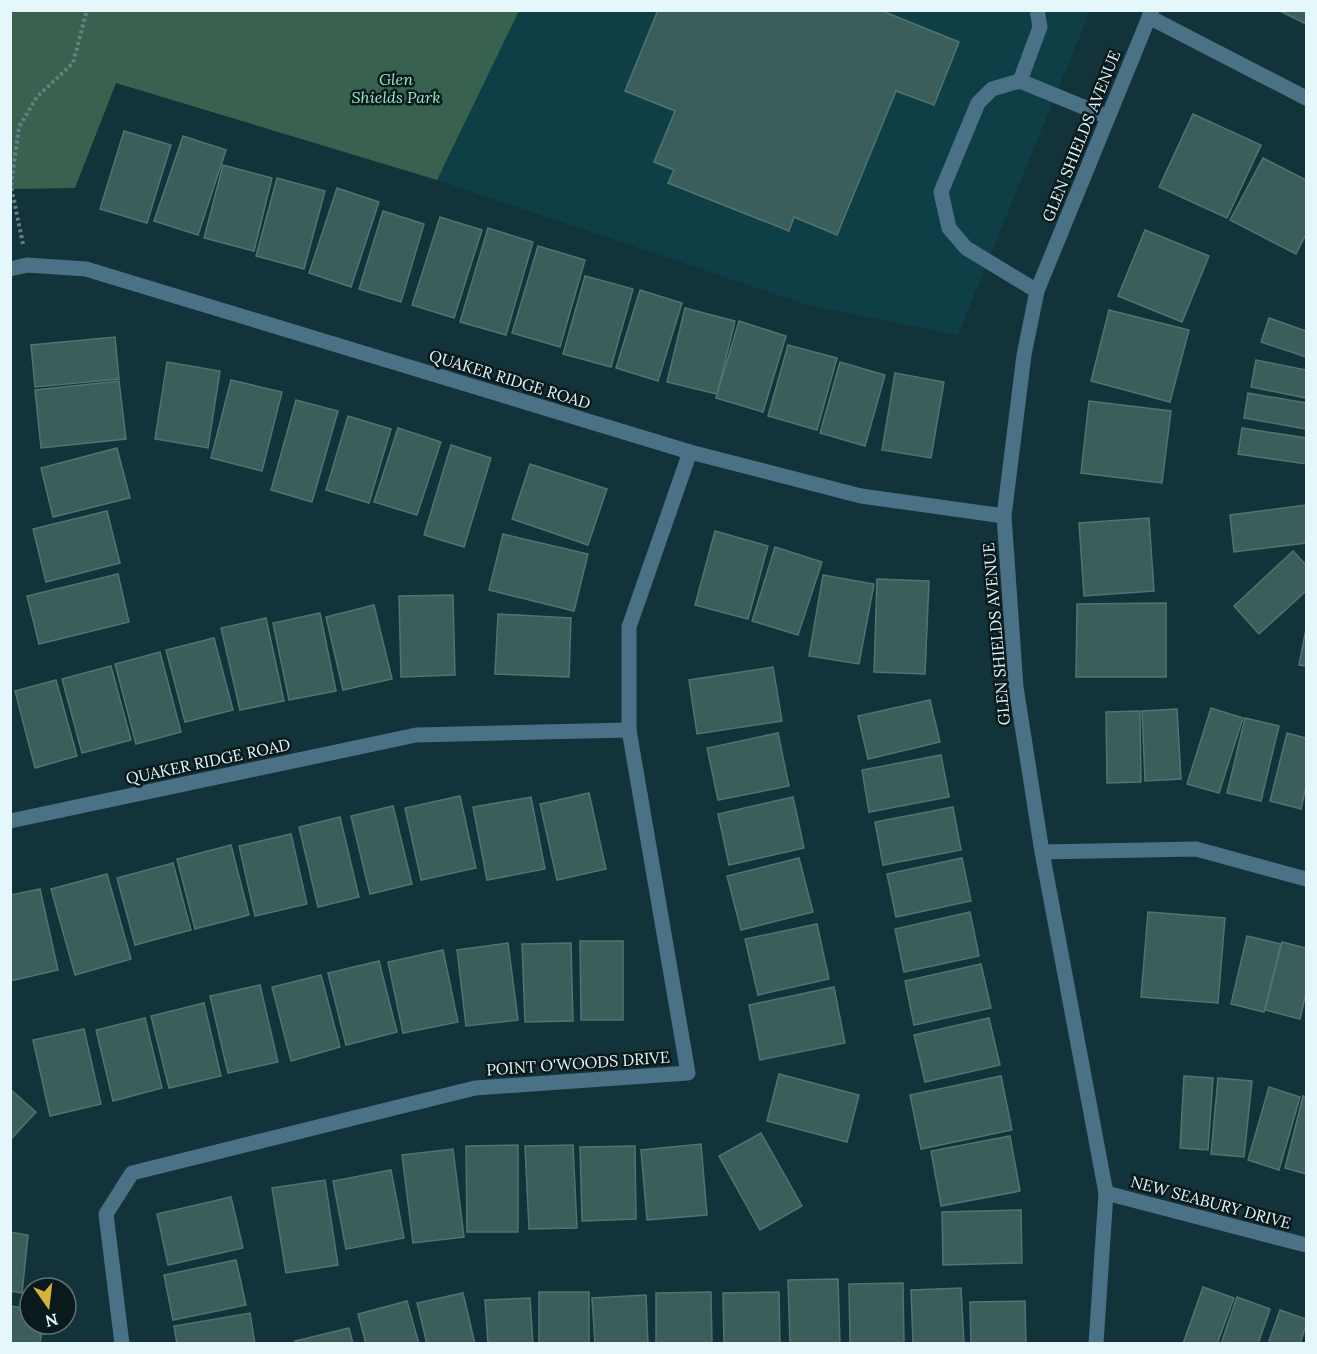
<svg xmlns="http://www.w3.org/2000/svg" width="1317" height="1354" viewBox="0 0 1317 1354" font-family="Lora,serif">
  <style>
    .built { fill: #0e3f46 }
    .green { fill: #38624f }
    .building { fill: #3c5e5a; stroke: #517470; stroke-width: 1.5 }
    .lines { fill: none; stroke-linecap: round; stroke-linejoin: round }
    .path { stroke: #648085; stroke-width: 4; stroke-dasharray: 3 3; stroke-linecap: butt }
    .service { stroke: #4a7185; stroke-width: 15 }
    .minor { stroke: #4a7185; stroke-width: 15 }
    .tertiary { stroke: #4a7185; stroke-width: 15 }
    .labels { text-anchor: middle; stroke-width: 5; stroke-linejoin: round; paint-order: stroke }
    .park-label { font-size: 16px; font-style: italic; fill: #9ce7c4; stroke: #0a191b }
    .street-label { font-size: 16px; fill: #e4f7fa; stroke: #0a191b }
  </style>
  <rect width="100%" height="100%" fill="#113339"/>
  <polygon class="built" points="519,11 1090,11 958,335 810,306 437,180"/>
  <polygon class="green" points="10,11 11,10 519,11 437,180 116,83 75,188 11,189"/>
  <g class="building">
    <polygon points="658,10 718,10 723,12 723,10 880,10 959,42 934,105 896,91 837,235 794,217 789,231 668,183 674,170 654,162 675,111 625,91"/>
    <polygon points="1278,10 1306,10 1306,24"/>
    <polygon points="1193,114 1261,145 1227,218 1159,187"/>
    <polygon points="124,131 171,145 147,223 100,209"/>
    <polygon points="183,136 226,150 198,235 154,221"/>
    <polygon points="1263,158 1306,180 1306,234 1296,254 1230,220"/>
    <polygon points="223,165 272,178 254,251 204,238"/>
    <polygon points="277,178 325,191 304,269 256,256"/>
    <polygon points="337,188 379,202 351,287 309,273"/>
    <polygon points="383,211 424,224 401,302 359,289"/>
    <polygon points="440,217 482,230 454,318 412,305"/>
    <polygon points="488,228 533,242 506,335 460,322"/>
    <polygon points="1145,230 1209,256 1182,322 1118,296"/>
    <polygon points="538,246 585,260 560,347 512,333"/>
    <polygon points="585,276 633,289 611,367 563,354"/>
    <polygon points="640,290 682,303 658,381 616,368"/>
    <polygon points="685,308 735,321 717,394 667,382"/>
    <polygon points="1109,310 1189,330 1170,402 1091,381"/>
    <polygon points="1269,318 1306,331 1306,357 1261,342"/>
    <polygon points="739,321 786,336 763,412 716,398"/>
    <polygon points="115,337 119,379 35,387 31,345"/>
    <polygon points="788,345 837,358 817,430 768,416"/>
    <polygon points="1256,360 1306,370 1306,398 1251,387"/>
    <polygon points="167,362 220,371 208,448 155,439"/>
    <polygon points="840,362 885,375 865,446 820,433"/>
    <polygon points="895,373 944,382 931,458 882,450"/>
    <polygon points="231,380 282,392 262,471 211,458"/>
    <polygon points="119,381 126,439 41,448 35,390"/>
    <polygon points="1248,393 1306,403 1306,429 1244,418"/>
    <polygon points="296,400 338,411 312,502 271,490"/>
    <polygon points="1089,401 1171,411 1162,483 1081,473"/>
    <polygon points="348,416 391,429 369,503 326,490"/>
    <polygon points="398,428 441,442 417,515 374,502"/>
    <polygon points="1242,428 1306,438 1306,464 1238,454"/>
    <polygon points="451,445 491,458 464,547 424,535"/>
    <polygon points="117,448 130,498 53,517 41,468"/>
    <polygon points="530,464 607,489 588,545 512,519"/>
    <polygon points="1306,505 1306,543 1234,552 1230,515"/>
    <polygon points="107,511 120,563 46,582 33,529"/>
    <polygon points="1149,518 1154,591 1084,596 1079,523"/>
    <polygon points="715,531 768,546 748,619 695,605"/>
    <polygon points="503,534 588,554 574,611 489,590"/>
    <polygon points="775,547 822,562 798,635 752,621"/>
    <polygon points="1293,551 1306,565 1306,591 1259,634 1234,606"/>
    <polygon points="118,574 129,622 39,644 27,596"/>
    <polygon points="823,575 874,584 859,664 809,656"/>
    <polygon points="877,579 929,581 925,674 874,672"/>
    <polygon points="453,595 455,675 401,677 399,596"/>
    <polygon points="1166,603 1166,677 1076,677 1077,604"/>
    <polygon points="374,605 392,679 343,690 326,617"/>
    <polygon points="320,613 336,691 289,700 273,623"/>
    <polygon points="498,614 571,618 569,677 495,674"/>
    <polygon points="266,618 284,701 240,710 221,628"/>
    <polygon points="1306,629 1306,666 1299,665"/>
    <polygon points="214,638 233,710 185,722 166,650"/>
    <polygon points="160,652 181,732 136,744 115,664"/>
    <polygon points="111,666 131,740 82,753 62,679"/>
    <polygon points="773,667 782,721 697,734 689,680"/>
    <polygon points="56,680 77,756 35,768 15,691"/>
    <polygon points="930,700 940,742 868,759 858,716"/>
    <polygon points="1211,708 1243,718 1219,793 1187,784"/>
    <polygon points="1177,709 1181,779 1145,781 1142,711"/>
    <polygon points="1140,711 1141,782 1107,783 1106,712"/>
    <polygon points="1245,718 1279,726 1261,801 1227,793"/>
    <polygon points="778,733 789,786 718,800 707,748"/>
    <polygon points="1287,733 1306,738 1306,786 1301,809 1270,801"/>
    <polygon points="941,755 949,797 869,812 862,770"/>
    <polygon points="589,793 606,869 557,880 540,804"/>
    <polygon points="460,796 476,868 421,880 405,808"/>
    <polygon points="531,797 545,869 487,880 473,807"/>
    <polygon points="793,797 804,848 729,865 718,814"/>
    <polygon points="393,806 412,884 370,894 351,816"/>
    <polygon points="953,807 961,850 883,865 875,822"/>
    <polygon points="340,817 359,897 318,907 299,827"/>
    <polygon points="291,834 307,904 255,916 239,846"/>
    <polygon points="231,845 249,915 195,929 177,859"/>
    <polygon points="799,858 813,912 741,930 727,876"/>
    <polygon points="962,858 971,901 896,917 887,874"/>
    <polygon points="173,863 191,930 135,945 117,878"/>
    <polygon points="107,874 131,959 75,975 51,889"/>
    <polygon points="40,889 58,970 10,981 10,895"/>
    <polygon points="970,912 979,956 904,972 895,929"/>
    <polygon points="1148,912 1225,918 1218,1003 1141,997"/>
    <polygon points="817,924 829,979 758,995 745,939"/>
    <polygon points="1247,936 1281,944 1264,1012 1231,1004"/>
    <polygon points="580,941 623,941 623,1020 581,1020"/>
    <polygon points="1282,942 1306,948 1306,993 1300,1019 1265,1010"/>
    <polygon points="508,943 518,1020 466,1026 457,950"/>
    <polygon points="571,943 573,1021 525,1022 522,944"/>
    <polygon points="443,950 458,1022 403,1033 388,962"/>
    <polygon points="379,961 397,1032 346,1045 328,973"/>
    <polygon points="981,964 991,1008 914,1025 905,981"/>
    <polygon points="321,975 340,1047 291,1061 272,987"/>
    <polygon points="260,985 278,1062 228,1073 210,996"/>
    <polygon points="834,987 845,1043 760,1060 749,1005"/>
    <polygon points="204,1003 221,1076 169,1088 151,1016"/>
    <polygon points="145,1018 162,1088 113,1101 96,1030"/>
    <polygon points="989,1018 1000,1065 925,1082 914,1035"/>
    <polygon points="84,1029 101,1104 50,1116 33,1040"/>
    <polygon points="779,1074 859,1095 847,1142 767,1121"/>
    <polygon points="1001,1076 1012,1130 921,1149 910,1095"/>
    <polygon points="1184,1076 1213,1078 1208,1150 1180,1148"/>
    <polygon points="1218,1078 1252,1081 1244,1157 1211,1154"/>
    <polygon points="1269,1087 1300,1097 1279,1170 1248,1160"/>
    <polygon points="10,1089 36,1112 10,1140"/>
    <polygon points="1303,1096 1306,1097 1306,1174 1285,1168"/>
    <polygon points="761,1133 802,1206 760,1230 719,1156"/>
    <polygon points="1010,1136 1020,1191 941,1206 931,1151"/>
    <polygon points="701,1144 707,1215 647,1220 641,1150"/>
    <polygon points="518,1145 518,1232 467,1232 466,1146"/>
    <polygon points="573,1145 577,1228 529,1229 525,1146"/>
    <polygon points="635,1146 636,1219 582,1221 580,1147"/>
    <polygon points="453,1149 464,1237 413,1243 402,1155"/>
    <polygon points="391,1170 404,1238 346,1249 333,1181"/>
    <polygon points="325,1180 338,1265 286,1273 272,1188"/>
    <polygon points="231,1197 243,1248 168,1265 157,1214"/>
    <polygon points="1021,1210 1022,1263 943,1265 942,1212"/>
    <polygon points="10,1232 28,1235 22,1293 10,1291"/>
    <polygon points="236,1260 246,1305 173,1320 164,1275"/>
    <polygon points="838,1279 840,1344 790,1344 788,1280"/>
    <polygon points="903,1283 904,1344 850,1344 849,1284"/>
    <polygon points="1203,1287 1234,1298 1217,1344 1183,1344"/>
    <polygon points="961,1288 964,1344 913,1344 911,1290"/>
    <rect x="539" y="1292" width="50" height="52"/>
    <polygon points="711,1292 712,1344 656,1344 656,1293"/>
    <polygon points="779,1292 780,1344 724,1344 723,1293"/>
    <polygon points="463,1293 475,1344 427,1344 417,1303"/>
    <polygon points="646,1295 648,1344 595,1344 592,1298"/>
    <polygon points="1237,1297 1270,1309 1258,1344 1221,1344"/>
    <polygon points="530,1298 533,1344 488,1344 485,1300"/>
    <polygon points="407,1301 419,1344 366,1344 358,1314"/>
    <polygon points="1025,1301 1026,1344 971,1344 970,1302"/>
    <polygon points="10,1306 30,1309 30,1324 43,1324 40,1344 10,1344"/>
    <polygon points="1280,1310 1306,1319 1306,1325 1300,1344 1268,1344"/>
    <polygon points="250,1313 255,1344 177,1344 174,1326"/>
    <polygon points="349,1328 353,1344 295,1344 295,1341"/>
  </g>
  <g class="lines">
    <polyline class="path" points="23,244 11,186 19,127 37,97 73,63 87,10"/>
    <g class="service">
      <polyline points="1020,81 1040,27 1037,10"/>
      <polyline points="1037,291 966,248 949,228 941,192 978,103 992,89 1020,81 1108,117"/>
    </g>
    <g class="minor">
      <polyline points="1149,17 1306,98"/>
      <polyline points="10,269 27,265 86,269 690,452 861,496 1004,516"/>
      <polyline points="10,821 416,735 629,730"/>
      <polyline points="1042,852 1196,849 1306,879"/>
      <polyline points="1106,1193 1306,1245"/>
      <polyline points="122,1344 106,1214 132,1173 475,1088 688,1073 629,730 629,627 690,452"/>
    </g>
    <polyline class="tertiary" points="1096,1344 1106,1193 1042,852 1016,687 1004,516 1024,355 1037,291 1152,10"/>
  </g>
  <g class="labels">
    <g class="park-label">
      <text x="396" y="85">Glen<tspan x="396" dy="18">Shields Park</tspan></text>
    </g>
    <g class="street-label">
      <text transform="translate(1081 136) rotate(-68)" y="6">GLEN SHIELDS AVENUE</text>
      <text transform="translate(510 379) rotate(17)" y="6">QUAKER RIDGE ROAD</text>
      <text transform="translate(996 634) rotate(-95)" y="6">GLEN SHIELDS AVENUE</text>
      <text transform="translate(208 761) rotate(-12)" y="6">QUAKER RIDGE ROAD</text>
      <text transform="translate(578 1063) rotate(-4)" y="6">POINT O'WOODS DRIVE</text>
      <text transform="translate(1211 1202) rotate(15)" y="6">NEW SEABURY DRIVE</text>
    </g>
  </g>
  <rect width="1317" height="1354" fill="none" stroke="#e4f7fa" stroke-width="24"/>
  <g transform="translate(48 1306) rotate(166)"><circle r="28" fill="#0a191b" stroke="#617274" stroke-width="1.5"/>
  <path d="M0-4.5L10 22L0 15L-10 22Z" fill="#d5b535"/>
  <text y="-9" font-size="16" font-weight="bold" text-anchor="middle" fill="#e4f7fa">N</text>
  </g>
</svg>
